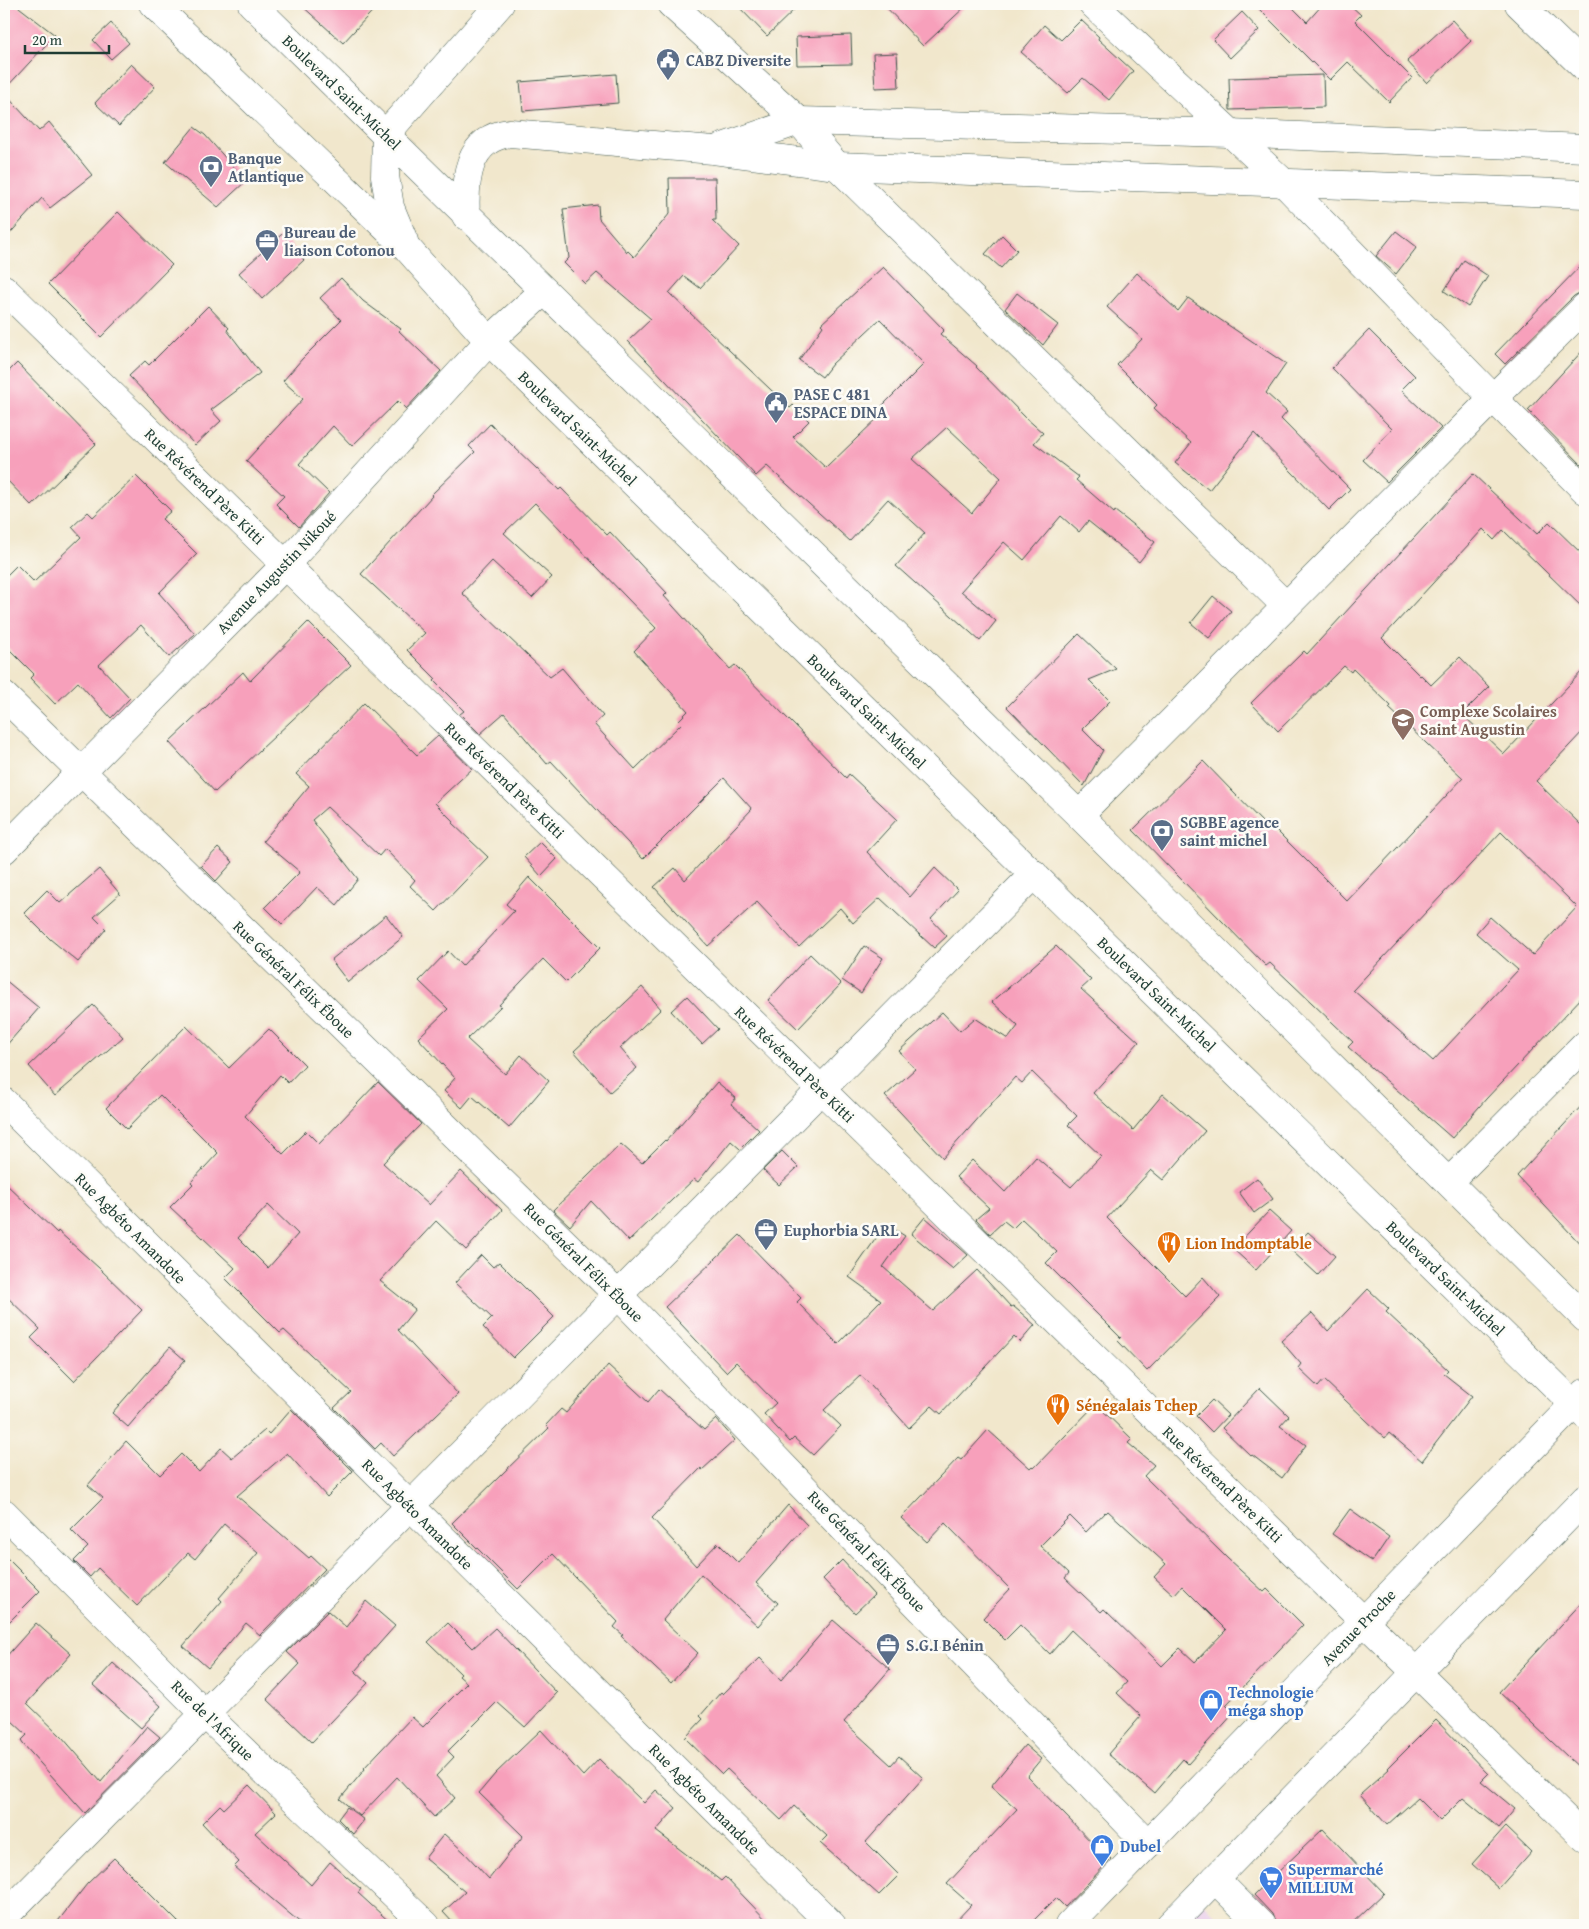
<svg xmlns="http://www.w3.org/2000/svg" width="1589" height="1929" viewBox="0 0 1589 1929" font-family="'Gentium Book Plus',serif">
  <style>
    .built { fill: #ebd1eb }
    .building { fill: #f7a0bb; fill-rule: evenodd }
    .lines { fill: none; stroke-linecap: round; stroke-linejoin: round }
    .minor-casing { stroke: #3e564b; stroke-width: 29 }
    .major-casing { stroke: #3e564b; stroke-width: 29 }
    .minor { stroke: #fff; stroke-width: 28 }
    .major { stroke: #fff; stroke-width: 28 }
    .labels { text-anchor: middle; stroke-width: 5; stroke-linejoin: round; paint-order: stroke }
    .service-label { font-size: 16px; font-weight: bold; fill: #4e5e75; stroke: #fdfcf7; text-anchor: start }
    .street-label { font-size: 16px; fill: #1f3d34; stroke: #fdfcf7 }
    .education-label { font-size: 16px; font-weight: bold; fill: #785e54; stroke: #fdfcf7; text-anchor: start }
    .food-label { font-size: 16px; font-weight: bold; fill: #c56008; stroke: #fdfcf7; text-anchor: start }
    .shop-label { font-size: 16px; font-weight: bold; fill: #366cbe; stroke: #fdfcf7; text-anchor: start }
  </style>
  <rect width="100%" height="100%" fill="#fdfcf7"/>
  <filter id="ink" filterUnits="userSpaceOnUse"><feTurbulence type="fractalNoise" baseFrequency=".02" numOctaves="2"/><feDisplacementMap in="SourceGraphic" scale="10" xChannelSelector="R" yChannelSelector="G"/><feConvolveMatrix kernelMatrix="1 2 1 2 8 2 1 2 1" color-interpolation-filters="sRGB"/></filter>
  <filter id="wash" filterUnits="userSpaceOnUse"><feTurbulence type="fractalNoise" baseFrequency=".0096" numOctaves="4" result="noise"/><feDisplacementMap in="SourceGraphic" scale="20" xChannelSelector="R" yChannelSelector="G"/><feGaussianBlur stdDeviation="1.12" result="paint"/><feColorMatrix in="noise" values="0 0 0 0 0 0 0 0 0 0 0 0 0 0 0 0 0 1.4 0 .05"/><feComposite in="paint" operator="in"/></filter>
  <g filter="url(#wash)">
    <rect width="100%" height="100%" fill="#f1e7cc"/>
    <polygon class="built" points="1204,1903 1226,1925 1182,1925"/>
    <g id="blocks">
      <g class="building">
        <polygon points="4,4 15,4 55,35 4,90"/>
        <polygon points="300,4 379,4 343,43"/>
        <polygon points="736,4 800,4 767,36"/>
        <polygon points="883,4 968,4 923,46"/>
        <polygon points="1254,4 1289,4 1307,22 1323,4 1349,4 1361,15 1355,21 1412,78 1389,102 1348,62 1330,80"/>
        <polygon points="1242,12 1259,30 1230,58 1213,40"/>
        <polygon points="1081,20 1099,37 1098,39 1133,71 1109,100 1083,78 1068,93 1021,52 1044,25 1061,40"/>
        <polygon points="1452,20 1471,41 1427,83 1407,61"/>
        <polygon points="111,23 129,43 111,59 93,40"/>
        <polygon points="851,35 852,64 797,65 796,37"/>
        <polygon points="897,53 899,87 875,88 873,54"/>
        <polygon points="131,64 155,87 119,126 95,103"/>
        <polygon points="616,74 618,103 523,111 520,82"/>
        <polygon points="1323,75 1324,107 1230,110 1229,78"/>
        <polygon points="4,93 39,131 49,122 92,175 50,208 42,198 4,240"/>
        <polygon points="194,127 205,135 246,181 218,207 165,162"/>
        <path d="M669,178H715L716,220H712L739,246L700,288L684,276L669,293L790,408L793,405L809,421L793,437L826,468L886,410L882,406L924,364L880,319L832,364L822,377L799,360L823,326L821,324L883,267L944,330L940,334L977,366L976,367L1025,417L1043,433L1034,443L1079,477L1076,480L1114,513L1115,511L1155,542L1139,562L1088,521L1079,532L1061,516L1024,560L1004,542L961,591L996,621L980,641L896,566L925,533L888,499L850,541L767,466L756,476L628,341L651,319L597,273L585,284L564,263L569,258L563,209L598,205L599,219L627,252L628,251L634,257L670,213ZM947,427L1001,478L972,513L912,459Z"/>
        <polygon points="118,212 172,265 101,337 48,284"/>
        <polygon points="1396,231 1417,247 1396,274 1376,256"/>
        <polygon points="282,234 304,260 262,299 239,273"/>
        <polygon points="1002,235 1017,250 1001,268 985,254"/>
        <polygon points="1464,260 1488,276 1468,307 1444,291"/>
        <polygon points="1585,261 1585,292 1581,292 1574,296 1505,364 1495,354"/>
        <polygon points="1137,273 1178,311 1188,298 1286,364 1266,393 1287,412 1281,419 1350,489 1329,510 1254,433 1209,490 1175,463 1191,443 1154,408 1157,405 1117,365 1142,339 1107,307"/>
        <polygon points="341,278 363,301 401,329 399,331 441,371 406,409 398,401 352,446 333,426 299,464 329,493 299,527 276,504 284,496 246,461 303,399 283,381 302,359 341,320 320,298"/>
        <polygon points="1017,293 1058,325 1043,345 1005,309"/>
        <polygon points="208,306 229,328 227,330 260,373 211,410 221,421 195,445 129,376 145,361 149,365"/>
        <polygon points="1369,330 1415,376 1401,390 1441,428 1387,482 1363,460 1392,429 1332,368"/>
        <polygon points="1585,348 1585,468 1528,410"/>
        <polygon points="17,363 96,444 32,506 4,477 4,376"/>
        <path d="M490,424L559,490L561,488L607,535L610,532L667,593L664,596L730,669L735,665L846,778L849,774L897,819L867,852L910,897L935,868L958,890L931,919L947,936L934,948L880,898L853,923L840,908L799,947L757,902L708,946L654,887L675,868L685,880L752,809L724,778L643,859L551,761L547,764L504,713L480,734L460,714L464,711L434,681L436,679L407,650L425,633L361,574L432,496L431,495L475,452L469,446ZM535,503L656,628L634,651L688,711L679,720L682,723L635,769L594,724L603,716L562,668L550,677L462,593L492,561L532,598L552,577L504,533Z"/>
        <path d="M1473,474L1537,534L1549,522L1585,557V610L1503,530L1494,540L1483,529L1382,638L1420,676L1421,675L1431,685L1460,657L1489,687L1462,714L1504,754L1585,668V729L1536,781L1585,829V994L1486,1099L1452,1138L1348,1047L1353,1042L1270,963L1266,966L1133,830L1203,761L1264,824L1267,821L1347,901L1463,778L1389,708L1391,706L1353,669L1351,672L1344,666L1278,731L1251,703L1304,651L1307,654ZM1501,832L1577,907L1533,955L1490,917L1476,933L1518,970L1433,1061L1353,990Z"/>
        <polygon points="136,476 171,511 162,519 197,554 159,593 195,634 169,657 141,625 99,665 130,698 111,718 78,682 55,704 30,678 34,674 4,644 4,578 17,565 34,582 81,537 72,527 88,512 93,517"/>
        <polygon points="1213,596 1231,611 1209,638 1191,623"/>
        <polygon points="308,622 351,665 215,792 169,742 243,672 250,681"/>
        <polygon points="1079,634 1116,669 1089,680 1110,701 1082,729 1103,750 1084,786 1007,707"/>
        <polygon points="364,703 417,755 438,736 472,769 435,803 454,822 452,823 488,857 436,911 410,886 415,880 385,849 379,856 327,807 312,820 358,879 337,905 317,887 282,924 265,907 300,872 263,841 309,786 296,774"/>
        <polygon points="540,842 557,859 541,876 524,857"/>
        <polygon points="218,848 233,862 216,881 201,866"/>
        <polygon points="99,869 120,894 94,917 106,929 78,962 50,939 24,913 47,890 60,903"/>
        <polygon points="529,877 600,948 566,982 543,959 499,1005 501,1006 467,1039 505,1074 521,1055 549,1081 509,1128 472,1096 462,1108 444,1091 455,1078 418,1038 448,1009 419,981 448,951 462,966 514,911 506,904"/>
        <polygon points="386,915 403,937 348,982 331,960"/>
        <polygon points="864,946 883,958 861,993 842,980"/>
        <polygon points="1056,946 1091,980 1081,989 1139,1042 1093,1093 1133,1130 1163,1094 1205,1131 1163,1180 1151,1170 1107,1218 1185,1296 1203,1277 1220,1297 1147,1371 1118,1341 1121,1338 1046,1263 1057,1252 1022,1219 1013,1228 1004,1221 990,1234 976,1219 989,1208 956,1177 972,1160 1005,1192 1036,1157 1071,1187 1101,1156 1068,1125 1077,1116 1032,1072 1022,1083 1015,1077 943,1158 885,1096 915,1069 899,1051 942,1012 960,1031 975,1018 1008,1039 1018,1026 992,1002"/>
        <polygon points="810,954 841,984 798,1029 768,1000"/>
        <polygon points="4,979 39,1008 4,1048"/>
        <polygon points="642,987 661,1009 620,1048 637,1068 610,1092 574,1051"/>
        <polygon points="687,996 718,1029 702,1044 671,1011"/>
        <polygon points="93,1005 123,1037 55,1096 29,1066"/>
        <path d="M186,1026L229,1068L269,1029L305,1065L288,1083L280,1075L245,1116L283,1154L306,1131L319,1144L378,1082L421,1124L383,1163L429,1205L461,1171L502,1210L466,1250L436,1221L380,1281L415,1309L398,1330L458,1394L393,1456L381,1443L375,1449L334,1408L351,1392L284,1330L280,1333L225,1278L235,1268L170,1207L193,1184L191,1182L218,1153L160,1095L127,1129L106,1108ZM268,1205L298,1234L268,1268L238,1238Z"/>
        <polygon points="717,1082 736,1098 731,1104 759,1130 740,1149 731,1141 698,1182 694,1179 629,1241 591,1201 570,1226 553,1210 621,1144 642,1163 665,1140 666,1141"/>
        <polygon points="1585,1102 1585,1249 1517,1176"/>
        <polygon points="782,1151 798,1167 779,1185 763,1170"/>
        <polygon points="1257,1178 1273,1199 1254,1213 1239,1192"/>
        <polygon points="4,1182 57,1233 58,1231 99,1268 142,1310 74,1381 31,1338 40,1329 4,1294"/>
        <polygon points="1269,1211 1291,1231 1256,1270 1233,1249"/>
        <polygon points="925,1217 968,1255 953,1269 911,1234"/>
        <polygon points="886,1224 905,1236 883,1267 933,1311 977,1270 1011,1307 1013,1306 1035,1325 1020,1342 1014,1336 941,1414 932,1406 909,1428 861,1375 824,1410 841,1426 813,1455 794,1438 790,1442 764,1414 776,1403 736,1362 726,1372 665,1307 740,1235 801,1298 797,1302 838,1344 881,1300 849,1277"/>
        <polygon points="1308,1232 1335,1256 1318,1275 1291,1250"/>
        <polygon points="481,1255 493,1267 499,1262 554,1317 513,1358 483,1327 492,1318 455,1283"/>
        <polygon points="1368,1289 1389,1309 1386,1312 1448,1370 1444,1374 1472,1396 1422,1461 1389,1433 1385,1438 1324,1380 1318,1387 1298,1368 1301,1364 1281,1341 1312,1313 1328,1331"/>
        <polygon points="170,1347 185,1360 128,1427 112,1413"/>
        <polygon points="608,1365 648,1402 659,1389 704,1430 716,1419 735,1440 702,1470 701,1468 652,1518 696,1566 718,1543 738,1563 788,1505 807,1525 756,1583 778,1603 758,1626 701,1574 663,1620 698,1653 671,1683 621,1636 623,1635 614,1627 618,1622 553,1554 518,1589 452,1523 549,1428 546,1425 561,1409 566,1413"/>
        <polygon points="1260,1388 1289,1416 1280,1426 1306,1445 1282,1478 1252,1455 1251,1456 1222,1428"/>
        <polygon points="1212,1400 1228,1415 1212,1432 1196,1416"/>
        <path d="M1096,1404L1132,1439L1128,1443L1154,1465L1144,1476L1228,1559L1264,1592L1267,1589L1303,1625L1226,1705L1234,1713L1188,1764L1183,1759L1154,1793L1108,1754L1141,1716L1117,1693L1127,1682L1071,1630L1050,1654L1020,1625L1005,1640L983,1618L1010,1589L945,1523L927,1542L901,1518L958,1458L961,1460L988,1430L1030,1468L1032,1466L1034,1468ZM1108,1511L1166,1564L1154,1577L1174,1595L1182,1586L1226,1630L1195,1662L1180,1648L1162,1666L1104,1609L1101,1612L1065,1578L1069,1573L1040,1546L1070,1516L1086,1532L1105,1512L1106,1513Z"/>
        <polygon points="291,1409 353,1471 327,1497 287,1453 237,1496 309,1558 311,1556 325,1569 260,1635 246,1623 208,1668 183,1646 222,1601 219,1598 258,1553 224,1524 195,1559 188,1553 137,1606 98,1568 90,1577 74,1561 88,1547 71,1530 103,1498 88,1485 126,1441 160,1475 181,1454 199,1472 221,1448 232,1458 265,1430 269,1434"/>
        <polygon points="1350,1509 1389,1537 1372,1562 1332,1534"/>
        <polygon points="4,1555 40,1591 4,1627"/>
        <polygon points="842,1560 874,1595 855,1613 823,1579"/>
        <polygon points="1585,1599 1585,1773 1499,1692"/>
        <polygon points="366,1601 395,1626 355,1671 368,1683 312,1742 267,1699 300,1664 287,1652 328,1611 346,1627"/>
        <polygon points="833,1620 890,1669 844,1722 891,1765 899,1756 923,1778 866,1842 899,1875 879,1895 820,1843 827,1836 794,1806 781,1820 727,1769 722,1774 685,1738 703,1719 700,1716 721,1692 723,1694 760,1658 781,1680"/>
        <polygon points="36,1623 71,1654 27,1703 62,1737 101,1782 147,1726 160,1737 85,1813 23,1744 21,1741 27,1735 11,1720 4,1729 4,1659"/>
        <polygon points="448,1623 473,1648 495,1628 557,1693 525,1727 497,1702 448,1751 454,1757 436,1776 455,1798 434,1817 397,1777 360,1816 340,1799 365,1769 364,1768 412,1717 423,1727 467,1683 459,1676 461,1674 428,1642"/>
        <polygon points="113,1663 161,1706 141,1728 93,1685"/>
        <polygon points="1436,1720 1488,1774 1481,1781 1515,1809 1499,1828 1463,1798 1440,1821 1417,1798 1387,1825 1360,1795 1389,1769 1388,1768"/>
        <polygon points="541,1730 583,1776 599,1759 644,1803 656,1790 676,1808 656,1831 721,1881 725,1877 771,1925 455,1925 443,1912 465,1892 425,1858 444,1834 464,1852 489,1879 523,1836 479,1793 495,1774"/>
        <polygon points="1025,1745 1041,1759 1027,1776 1101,1852 1103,1851 1111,1859 1065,1907 1056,1898 1029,1925 952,1925 971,1905 947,1884 1017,1809 991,1786"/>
        <polygon points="249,1785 276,1813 255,1833 311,1885 330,1862 361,1889 358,1893 393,1925 303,1925 234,1867 239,1862 202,1823 220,1805 224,1809"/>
        <polygon points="347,1807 364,1820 353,1834 338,1819"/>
        <polygon points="1505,1827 1531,1852 1499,1888 1472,1864"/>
        <polygon points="1323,1829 1384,1893 1350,1925 1276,1925 1272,1914 1254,1895"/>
        <polygon points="114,1858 181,1925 55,1925 87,1884"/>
      </g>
    </g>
  </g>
  <g filter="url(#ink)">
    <use href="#blocks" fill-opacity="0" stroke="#3e564b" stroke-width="1"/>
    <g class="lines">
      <g class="minor-casing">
        <g id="minor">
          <polyline points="1093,4 1284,183 1493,398 1585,490"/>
          <polyline points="1519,4 1585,68"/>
          <polyline points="799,121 1230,133 1585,148"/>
          <polyline points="837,166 1585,194"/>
          <polyline points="837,166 1286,606"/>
          <polyline points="4,289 1585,1838"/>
          <polyline points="4,696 618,1295 1148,1844"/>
          <polyline points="1079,815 1493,398 1585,307"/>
          <polyline points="4,850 285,565 489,341 544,291"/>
          <polyline points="4,1102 832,1925"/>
          <polyline points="1449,1182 1585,1045"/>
          <polyline points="4,1513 205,1714 426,1925"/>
          <polyline points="1215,1879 1261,1925"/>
          <polyline points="4,1917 1034,874"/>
          <polyline points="1069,1925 1585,1393"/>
          <polyline points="1170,1925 1585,1499"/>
        </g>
      </g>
      <g class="major-casing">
        <g id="major">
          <polyline points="153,4 407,248 489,341 1585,1415"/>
          <polyline points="252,4 1079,815 1585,1318"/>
          <polyline points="671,4 799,121 837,166"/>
          <polyline points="720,148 799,121"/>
          <path d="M466,216C464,181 467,138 510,133L713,150L837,166"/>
          <polyline points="404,241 390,207 385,176 386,134 500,4"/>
        </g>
      </g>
      <use href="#minor" class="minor"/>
      <use href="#major" class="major"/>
    </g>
  </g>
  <defs>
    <g id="civic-pin" transform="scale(1.25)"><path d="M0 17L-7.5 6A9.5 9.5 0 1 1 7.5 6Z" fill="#5c6f8a" stroke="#fdfcf7"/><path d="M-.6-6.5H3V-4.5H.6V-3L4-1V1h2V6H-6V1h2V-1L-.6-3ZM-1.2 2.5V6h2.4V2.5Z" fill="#fff"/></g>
    <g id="bank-pin" transform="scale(1.25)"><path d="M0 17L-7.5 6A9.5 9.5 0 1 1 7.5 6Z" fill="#5c6f8a" stroke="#fdfcf7"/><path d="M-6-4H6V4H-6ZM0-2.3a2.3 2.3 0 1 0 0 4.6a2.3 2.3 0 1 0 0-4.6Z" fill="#fff"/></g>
    <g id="office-pin" transform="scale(1.25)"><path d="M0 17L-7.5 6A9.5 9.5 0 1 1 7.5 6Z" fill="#5c6f8a" stroke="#fdfcf7"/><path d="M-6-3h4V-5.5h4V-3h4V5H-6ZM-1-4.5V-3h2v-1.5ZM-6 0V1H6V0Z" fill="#fff"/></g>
    <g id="school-pin" transform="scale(1.25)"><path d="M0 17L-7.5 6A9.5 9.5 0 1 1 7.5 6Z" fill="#8d6e63" stroke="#fdfcf7"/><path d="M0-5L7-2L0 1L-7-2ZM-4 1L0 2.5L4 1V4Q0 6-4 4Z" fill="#fff"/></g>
    <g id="restaurant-pin" transform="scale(1.25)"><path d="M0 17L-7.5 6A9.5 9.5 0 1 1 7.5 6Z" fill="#e8710a" stroke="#fdfcf7"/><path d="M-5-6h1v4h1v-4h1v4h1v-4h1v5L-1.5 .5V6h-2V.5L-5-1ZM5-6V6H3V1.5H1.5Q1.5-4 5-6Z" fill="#fff"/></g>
    <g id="shop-pin" transform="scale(1.25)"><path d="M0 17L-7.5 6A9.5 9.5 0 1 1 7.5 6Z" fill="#3f7fe0" stroke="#fdfcf7"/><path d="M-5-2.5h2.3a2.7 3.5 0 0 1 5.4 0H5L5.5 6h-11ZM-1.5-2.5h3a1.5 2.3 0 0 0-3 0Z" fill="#fff"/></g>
    <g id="supermarket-pin" transform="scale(1.25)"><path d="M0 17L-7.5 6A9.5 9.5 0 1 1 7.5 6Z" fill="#3f7fe0" stroke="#fdfcf7"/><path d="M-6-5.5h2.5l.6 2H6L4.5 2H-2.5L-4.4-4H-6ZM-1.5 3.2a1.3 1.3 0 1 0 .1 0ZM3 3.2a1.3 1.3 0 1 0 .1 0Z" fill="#fff"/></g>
  </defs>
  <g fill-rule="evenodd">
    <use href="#civic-pin" x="668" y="60"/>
    <use href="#bank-pin" x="211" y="167"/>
    <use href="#office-pin" x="267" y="241"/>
    <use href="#civic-pin" x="776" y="403"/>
    <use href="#school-pin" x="1403" y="720"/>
    <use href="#bank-pin" x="1162" y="831"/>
    <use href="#office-pin" x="766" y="1230"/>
    <use href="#restaurant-pin" x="1169" y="1243"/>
    <use href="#restaurant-pin" x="1058" y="1405"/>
    <use href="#office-pin" x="888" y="1645"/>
    <use href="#shop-pin" x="1211" y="1701"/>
    <use href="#shop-pin" x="1102" y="1846"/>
    <use href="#supermarket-pin" x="1271" y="1878"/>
  </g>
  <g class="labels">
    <g class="service-label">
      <text x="686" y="66">CABZ Diversite</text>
      <text x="228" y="164">Banque<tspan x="228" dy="18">Atlantique</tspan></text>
      <text x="284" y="238">Bureau de<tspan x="284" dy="18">liaison Cotonou</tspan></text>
      <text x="794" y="400">PASE C 481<tspan x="794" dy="18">ESPACE DINA</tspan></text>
      <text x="1180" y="828">SGBBE agence<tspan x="1180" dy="18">saint michel</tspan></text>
      <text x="784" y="1236">Euphorbia SARL</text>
      <text x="906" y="1651">S.G.I Bénin</text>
    </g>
    <g class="street-label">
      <text transform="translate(342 92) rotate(44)" y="6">Boulevard Saint-Michel</text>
      <text transform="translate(578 428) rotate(44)" y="6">Boulevard Saint-Michel</text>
      <text transform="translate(205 486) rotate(44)" y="6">Rue Révérend Père Kitti</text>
      <text transform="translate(276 572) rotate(-46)" y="6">Avenue Augustin Nikoué</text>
      <text transform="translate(867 711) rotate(44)" y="6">Boulevard Saint-Michel</text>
      <text transform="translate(505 780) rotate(44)" y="6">Rue Révérend Père Kitti</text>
      <text transform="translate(294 979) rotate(44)" y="6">Rue Général Félix Éboue</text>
      <text transform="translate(1157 994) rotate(44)" y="6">Boulevard Saint-Michel</text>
      <text transform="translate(795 1064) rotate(44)" y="6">Rue Révérend Père Kitti</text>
      <text transform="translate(131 1228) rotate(45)" y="6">Rue Agbéto Amandote</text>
      <text transform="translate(584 1262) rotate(45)" y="6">Rue Général Félix Éboue</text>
      <text transform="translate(1446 1278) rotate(44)" y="6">Boulevard Saint-Michel</text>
      <text transform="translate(1223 1484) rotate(44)" y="6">Rue Révérend Père Kitti</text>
      <text transform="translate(418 1514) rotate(45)" y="6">Rue Agbéto Amandote</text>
      <text transform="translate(867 1551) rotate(46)" y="6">Rue Général Félix Éboue</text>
      <text transform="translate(1358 1627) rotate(-46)" y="6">Avenue Proche</text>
      <text transform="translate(213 1720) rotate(44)" y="6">Rue de l'Afrique</text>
      <text transform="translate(705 1799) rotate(45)" y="6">Rue Agbéto Amandote</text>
    </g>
    <g class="education-label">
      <text x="1420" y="717">Complexe Scolaires<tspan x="1420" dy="18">Saint Augustin</tspan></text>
    </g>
    <g class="food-label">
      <text x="1186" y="1249">Lion Indomptable</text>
      <text x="1076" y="1411">Sénégalais Tchep</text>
    </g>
    <g class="shop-label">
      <text x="1228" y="1698">Technologie<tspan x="1228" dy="18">méga shop</tspan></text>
      <text x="1120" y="1852">Dubel</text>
      <text x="1288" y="1875">Supermarché<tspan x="1288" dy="18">MILLIUM</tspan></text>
    </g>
  </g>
  <rect width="1589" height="1929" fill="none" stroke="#fdfcf7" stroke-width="20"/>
  <path d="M25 45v8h84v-8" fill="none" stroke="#1f3d34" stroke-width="2.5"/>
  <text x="32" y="45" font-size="15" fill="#1f3d34" stroke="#fdfcf7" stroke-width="4" paint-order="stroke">20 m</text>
</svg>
